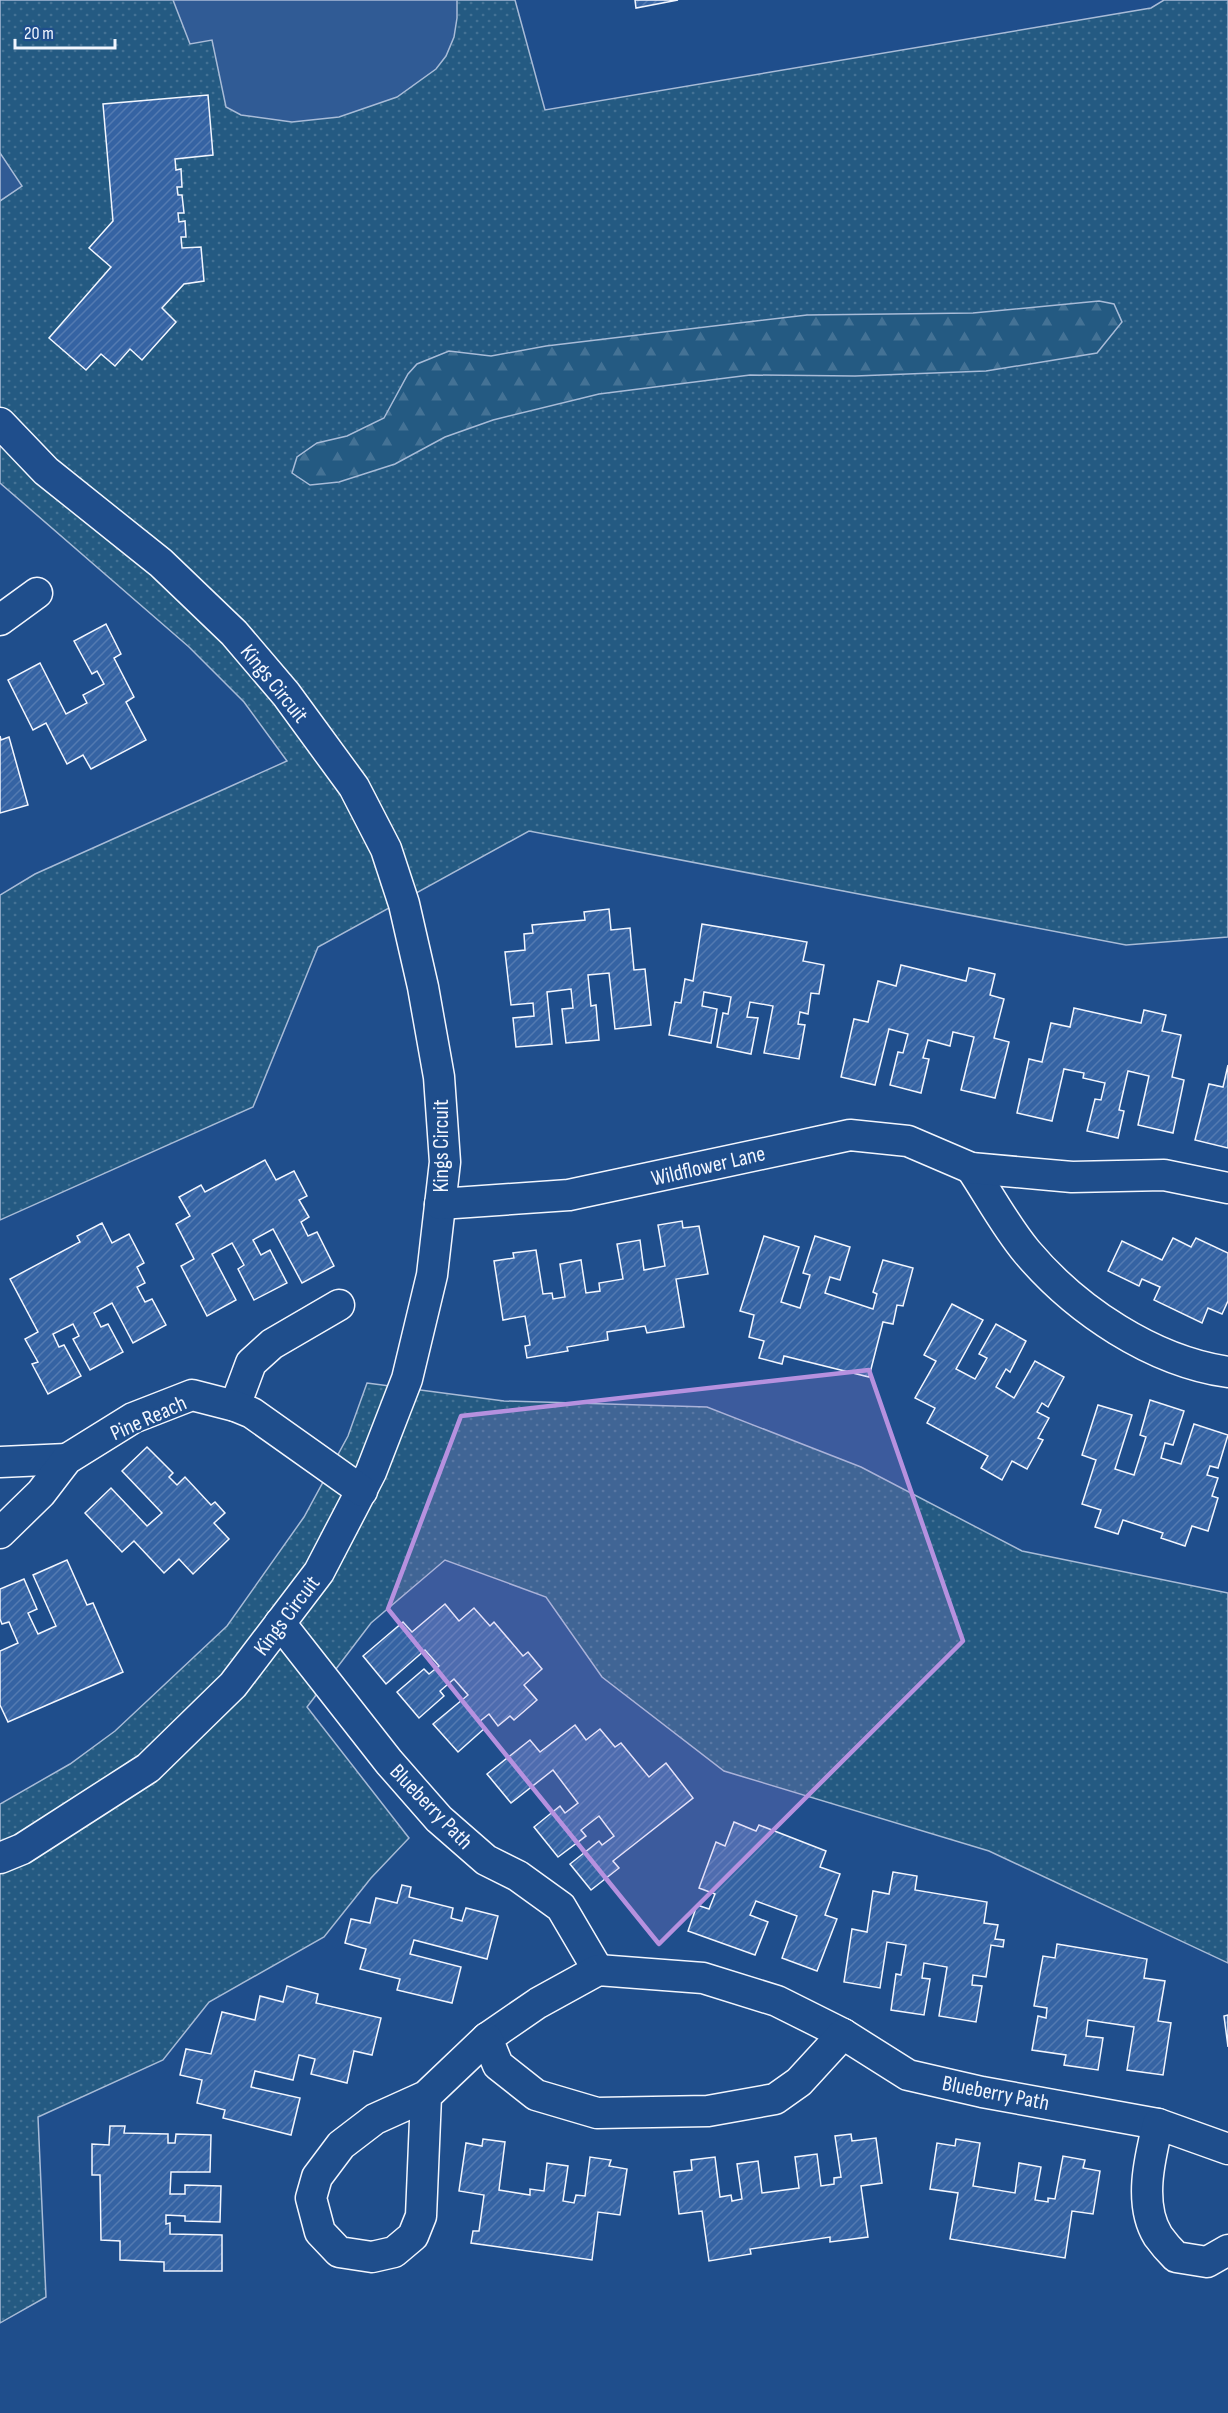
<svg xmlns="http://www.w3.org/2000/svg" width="1228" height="2413" viewBox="0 0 1228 2413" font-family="'Sofia Sans Condensed',sans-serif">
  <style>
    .grass { fill: url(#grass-dots); stroke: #a8bbd7; stroke-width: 1.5 }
    .forest { fill: url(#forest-firs); stroke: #a8bbd7; stroke-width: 1.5 }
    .parking { fill: #305b95; stroke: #a8bbd7; stroke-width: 1.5 }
    .building { fill: url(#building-hatch); stroke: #f2f6ff; stroke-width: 1.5 }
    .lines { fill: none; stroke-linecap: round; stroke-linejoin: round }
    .street-casing { stroke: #f2f6ff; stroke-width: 33 }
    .street { stroke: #1f4e8c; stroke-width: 30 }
    .marked { fill: #b691df; fill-opacity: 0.2; stroke: #b691df; stroke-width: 4.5; stroke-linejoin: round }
    .labels { text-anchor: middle; stroke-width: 4.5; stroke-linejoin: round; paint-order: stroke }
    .street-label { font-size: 22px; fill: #f2f6ff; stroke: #1f4e8c }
  </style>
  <defs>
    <pattern id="grass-dots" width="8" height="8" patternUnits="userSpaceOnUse" patternTransform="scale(1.5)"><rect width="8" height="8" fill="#245a82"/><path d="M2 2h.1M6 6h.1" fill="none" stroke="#447295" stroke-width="1.8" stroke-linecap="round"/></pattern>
    <pattern id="forest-firs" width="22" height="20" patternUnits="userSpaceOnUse" patternTransform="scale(1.5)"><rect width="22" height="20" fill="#245a82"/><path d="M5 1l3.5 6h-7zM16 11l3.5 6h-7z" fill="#447295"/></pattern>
    <pattern id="building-hatch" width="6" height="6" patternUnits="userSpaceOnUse" patternTransform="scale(1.5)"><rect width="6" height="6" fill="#3563a3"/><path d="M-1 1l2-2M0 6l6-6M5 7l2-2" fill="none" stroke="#537ab1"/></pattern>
  </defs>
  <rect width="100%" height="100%" fill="#1f4e8c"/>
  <g class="grass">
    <polygon points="0,0 515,0 545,110 1151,8 1164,0 1228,0 1228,937 1126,945 529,831 318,947 253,1107 0,1220 0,895 35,874 287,761 244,702 189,647 0,483"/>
    <polygon points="367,1383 504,1401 707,1407 861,1467 1022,1551 1228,1593 1228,1963 989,1851 724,1771 602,1677 546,1597 445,1560 371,1623 307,1707 409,1838 371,1878 324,1937 209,2002 163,2060 38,2117 46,2297 0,2323 0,1804 70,1764 115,1731 227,1626 304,1517 348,1436"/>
  </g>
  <polygon class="forest" points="1099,301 1114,304 1122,322 1097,353 986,371 855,376 750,375 599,394 493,420 445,437 395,464 339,482 310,485 292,473 297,457 317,443 347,436 384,418 408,374 417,364 449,351 491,356 546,346 807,315 973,313"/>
  <g class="parking">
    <polygon points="173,0 457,0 457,18 454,37 446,56 436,69 397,97 339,117 292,122 241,115 226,107 212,40 190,44"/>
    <polygon points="0,153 22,186 0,201"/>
  </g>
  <g class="building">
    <polygon points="635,0 678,0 636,8"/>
    <polygon points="208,95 213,155 175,159 176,170 181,169 182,187 177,187 178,195 182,195 184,213 178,213 179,222 185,221 186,237 181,237 182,248 201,247 204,281 184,284 162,308 176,322 142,360 130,349 115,366 101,354 86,370 49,338 111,267 89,248 113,221 103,104"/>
    <polygon points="106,624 121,654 114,658 134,697 126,702 146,740 91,769 83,755 67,764 46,723 33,730 8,680 40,663 66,714 87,703 83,695 104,684 97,671 92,674 74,641"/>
    <polygon points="0,736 1,740 9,737 28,805 0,813"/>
    <polygon points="609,909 611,930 630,928 634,970 645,969 651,1025 615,1029 609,973 588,975 591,1006 596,1005 599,1040 566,1043 562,1009 573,1008 571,989 547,992 552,1044 516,1047 513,1018 534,1016 533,1003 511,1005 505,952 525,950 524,934 533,933 532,925 585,920 584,912"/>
    <polygon points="702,924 807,942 803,961 824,965 819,994 811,993 808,1014 800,1012 798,1024 805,1025 799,1059 764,1053 773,1006 750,1002 747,1017 758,1018 751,1054 717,1047 723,1013 728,1014 731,997 704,992 702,1006 717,1009 711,1043 669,1035 675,1002 681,1003 685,979 693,981"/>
    <polygon points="901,965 966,981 969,968 995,974 990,995 1004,999 994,1038 1009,1042 995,1098 961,1090 974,1037 953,1032 950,1046 928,1040 923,1058 929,1059 921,1093 890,1085 898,1052 903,1053 908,1034 889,1029 875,1085 841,1077 854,1019 868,1022 878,981 896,986"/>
    <polygon points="1074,1008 1141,1023 1144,1010 1166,1015 1162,1031 1181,1035 1172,1077 1184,1080 1173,1133 1138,1125 1149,1076 1128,1071 1119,1110 1124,1111 1118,1138 1087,1131 1095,1099 1101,1100 1105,1083 1083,1078 1084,1073 1064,1069 1052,1121 1017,1113 1029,1059 1042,1062 1051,1023 1070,1027"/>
    <polygon points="1228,1065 1228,1148 1195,1140 1209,1084 1223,1087"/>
    <polygon points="265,1160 276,1180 294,1171 307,1196 299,1200 309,1217 301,1222 308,1236 317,1232 334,1266 302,1283 273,1229 253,1240 261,1255 270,1250 287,1283 254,1300 238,1269 244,1265 232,1243 212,1254 236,1300 207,1316 181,1266 194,1259 176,1224 190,1216 179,1197 201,1185 205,1192"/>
    <polygon points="682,1221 683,1228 699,1226 708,1274 676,1279 684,1327 647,1333 645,1326 607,1332 608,1340 567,1347 568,1351 527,1358 525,1346 530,1345 525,1316 503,1320 494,1261 514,1258 513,1253 536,1250 543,1294 552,1293 553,1299 565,1297 560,1264 581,1260 586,1293 600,1291 599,1283 623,1279 617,1244 640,1240 644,1270 665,1266 658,1225"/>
    <polygon points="102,1223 112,1243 129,1234 144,1263 137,1267 145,1283 137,1287 145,1302 152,1299 166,1325 133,1343 112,1303 94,1313 101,1327 108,1324 123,1352 90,1370 73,1339 79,1336 73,1324 53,1334 59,1347 64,1345 81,1376 48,1394 32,1364 38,1362 25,1339 38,1332 10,1279 80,1242 77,1236"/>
    <polygon points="764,1236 799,1247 781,1302 800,1308 810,1275 803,1273 815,1236 850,1247 840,1280 830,1277 825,1293 873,1309 877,1294 873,1292 883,1260 913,1268 903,1306 897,1305 893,1324 883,1322 869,1377 784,1356 782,1364 759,1358 764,1341 749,1337 754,1315 740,1311"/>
    <polygon points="1173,1238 1191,1247 1196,1238 1228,1253 1228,1301 1222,1314 1208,1308 1202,1323 1154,1300 1160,1287 1142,1279 1139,1286 1108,1271 1122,1241 1162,1260"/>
    <polygon points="952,1304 983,1320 956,1369 975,1379 987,1358 979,1354 996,1324 1026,1341 1010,1372 1006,1369 996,1387 1014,1398 1035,1361 1064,1377 1048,1407 1042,1403 1037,1412 1049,1418 1038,1438 1043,1440 1027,1469 1012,1461 1002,1480 981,1468 988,1456 927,1423 935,1408 915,1398 936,1361 924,1355"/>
    <polygon points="1150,1400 1184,1411 1173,1445 1165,1443 1161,1458 1181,1464 1194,1424 1228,1435 1218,1468 1210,1466 1207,1475 1218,1478 1212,1496 1218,1498 1208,1531 1192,1526 1185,1546 1161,1538 1163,1533 1123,1520 1118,1534 1095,1527 1101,1510 1082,1504 1096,1460 1082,1455 1098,1405 1132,1415 1115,1469 1134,1475 1146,1437 1140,1435"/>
    <polygon points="147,1447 173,1473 169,1477 177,1485 185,1477 211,1505 215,1502 225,1513 214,1523 229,1539 193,1574 179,1559 164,1573 134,1541 122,1552 85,1513 111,1488 147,1526 162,1513 122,1471"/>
    <polygon points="67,1560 87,1605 93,1603 123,1672 8,1722 0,1705 0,1651 18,1643 9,1622 2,1624 0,1619 0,1589 24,1579 37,1609 28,1613 38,1634 56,1626 33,1575"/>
    <polygon points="445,1604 459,1621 474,1608 490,1626 494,1622 523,1656 528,1652 542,1669 524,1685 537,1700 514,1720 510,1716 498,1726 489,1714 479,1722 485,1728 458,1752 433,1724 468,1695 454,1679 440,1691 444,1696 419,1718 397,1692 424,1669 429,1674 439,1666 425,1650 386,1684 363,1656 403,1622 412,1632"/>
    <polygon points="575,1725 586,1740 600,1729 615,1747 621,1743 649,1777 666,1763 693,1798 613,1861 619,1868 591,1890 570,1864 599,1841 602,1845 614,1836 599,1816 581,1830 586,1836 558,1857 534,1827 560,1806 565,1813 578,1803 553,1770 511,1803 487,1774 530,1740 540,1752"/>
    <polygon points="734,1822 756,1831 759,1825 826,1851 820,1867 840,1874 825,1915 837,1919 817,1971 782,1958 797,1916 756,1901 750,1915 768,1922 755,1955 688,1931 697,1905 709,1909 715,1894 699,1888 716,1842 725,1846"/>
    <polygon points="893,1872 917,1876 915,1890 987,1902 984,1923 998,1925 995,1939 1004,1940 1003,1947 991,1945 986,1977 973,1975 972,1985 982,1986 976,2022 939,2016 947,1967 924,1963 922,1978 930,1979 924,2015 891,2010 896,1974 901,1975 906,1945 887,1942 880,1988 844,1982 852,1929 867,1932 873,1891 889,1894"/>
    <polygon points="402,1885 411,1887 409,1897 453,1908 451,1918 462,1921 466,1908 498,1916 487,1959 414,1940 410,1954 461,1967 452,2003 397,1990 400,1979 360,1969 366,1949 345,1943 351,1919 370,1923 376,1898 397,1903"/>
    <polygon points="1057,1944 1147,1959 1144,1978 1165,1981 1158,2021 1171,2023 1163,2075 1127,2070 1134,2027 1088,2020 1086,2036 1103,2038 1098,2070 1064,2065 1066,2055 1032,2050 1038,2016 1046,2018 1047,2008 1034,2006 1043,1956 1055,1958"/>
    <polygon points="287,1986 318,1994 316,2003 381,2018 372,2055 354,2051 347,2083 311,2074 315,2059 299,2055 293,2080 255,2071 251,2087 300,2098 291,2135 223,2118 225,2110 197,2103 202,2080 180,2075 186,2049 211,2054 222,2012 255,2020 260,1996 283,2002"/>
    <polygon points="1228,2015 1228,2047 1224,2016"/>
    <polygon points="110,2126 125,2126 124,2133 168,2134 168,2143 175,2143 176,2134 211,2135 210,2172 171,2172 170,2194 185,2194 185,2185 221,2186 220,2222 185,2221 185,2216 166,2215 166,2224 170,2223 170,2234 222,2235 222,2271 164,2271 164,2262 120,2260 120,2241 101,2240 100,2175 92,2175 92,2144 109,2145"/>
    <polygon points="851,2134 852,2141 876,2138 882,2183 861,2186 868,2237 830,2242 830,2237 750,2249 751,2254 709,2261 702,2211 679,2214 674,2172 692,2170 691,2160 715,2157 720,2197 731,2195 732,2201 742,2199 737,2164 758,2161 762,2193 799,2188 795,2157 817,2154 821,2186 834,2184 834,2178 841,2177 835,2136"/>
    <polygon points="483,2139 505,2142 499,2190 530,2195 530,2189 544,2191 547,2163 568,2166 563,2201 574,2203 576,2195 585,2196 590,2157 611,2160 609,2166 627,2169 620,2215 598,2212 592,2260 471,2243 473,2231 479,2231 484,2195 459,2191 466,2143 482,2146"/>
    <polygon points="956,2139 980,2143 973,2186 1015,2193 1019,2163 1041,2167 1035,2200 1048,2202 1048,2198 1055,2199 1063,2156 1085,2160 1083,2168 1100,2171 1093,2214 1072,2211 1065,2258 950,2239 958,2193 930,2189 937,2143 955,2146"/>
  </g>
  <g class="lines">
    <g class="street-casing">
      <g id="street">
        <polyline points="0,423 46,471 161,563 234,633 286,694 354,787 386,849 404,904 423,987 439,1077 445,1162 432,1275 407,1379 371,1472 319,1572 233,1685 148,1768 22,1849 0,1858"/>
        <polyline points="0,620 37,593"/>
        <path d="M971,1168C989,1195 1006,1227 1027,1252C1076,1310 1152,1361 1228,1372"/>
        <polyline points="440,1204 569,1195 850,1135 908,1141 971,1168 1072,1177 1164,1175 1228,1188"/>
        <polyline points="235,1406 251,1363 272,1344 339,1305"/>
        <polyline points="0,1462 67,1459"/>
        <polyline points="0,1533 41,1493 67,1459 133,1418 192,1395 235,1406 252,1413 362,1491"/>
        <polyline points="280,1623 389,1762 439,1819 486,1860 518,1876 561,1907 598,1970"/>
        <polyline points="487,2038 538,2003 598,1970 703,1978 777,2001 843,2034"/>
        <polyline points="426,2096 421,2216 413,2236 394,2252 372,2257 339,2252 320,2232 311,2198 317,2177 341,2145 375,2119 426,2096 487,2038 498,2065 536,2095 597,2113 708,2111 775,2099 799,2082 843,2034 908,2075 982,2092 1158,2124"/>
        <path d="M1228,2149L1158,2124C1150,2157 1138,2204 1158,2236C1163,2243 1170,2251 1176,2257L1207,2262L1228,2250"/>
      </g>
    </g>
    <use href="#street" class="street"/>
  </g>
  <path class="marked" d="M869,1370L963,1641L659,1944L388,1609L461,1416Z"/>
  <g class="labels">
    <g class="street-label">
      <text transform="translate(275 683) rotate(51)" y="8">Kings Circuit</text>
      <text transform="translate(440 1146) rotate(-90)" y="8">Kings Circuit</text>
      <text transform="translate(708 1165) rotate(-13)" y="8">Wildflower Lane</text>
      <text transform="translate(148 1417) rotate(-24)" y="8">Pine Reach</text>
      <text transform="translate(286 1615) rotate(-53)" y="8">Kings Circuit</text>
      <text transform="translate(432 1806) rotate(46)" y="8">Blueberry Path</text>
      <text transform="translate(996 2092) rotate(11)" y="8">Blueberry Path</text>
    </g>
  </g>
  <path d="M15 39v9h100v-9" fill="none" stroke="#f2f6ff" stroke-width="3"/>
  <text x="24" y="39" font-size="18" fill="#f2f6ff" stroke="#1f4e8c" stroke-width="4.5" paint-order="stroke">20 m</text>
</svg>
